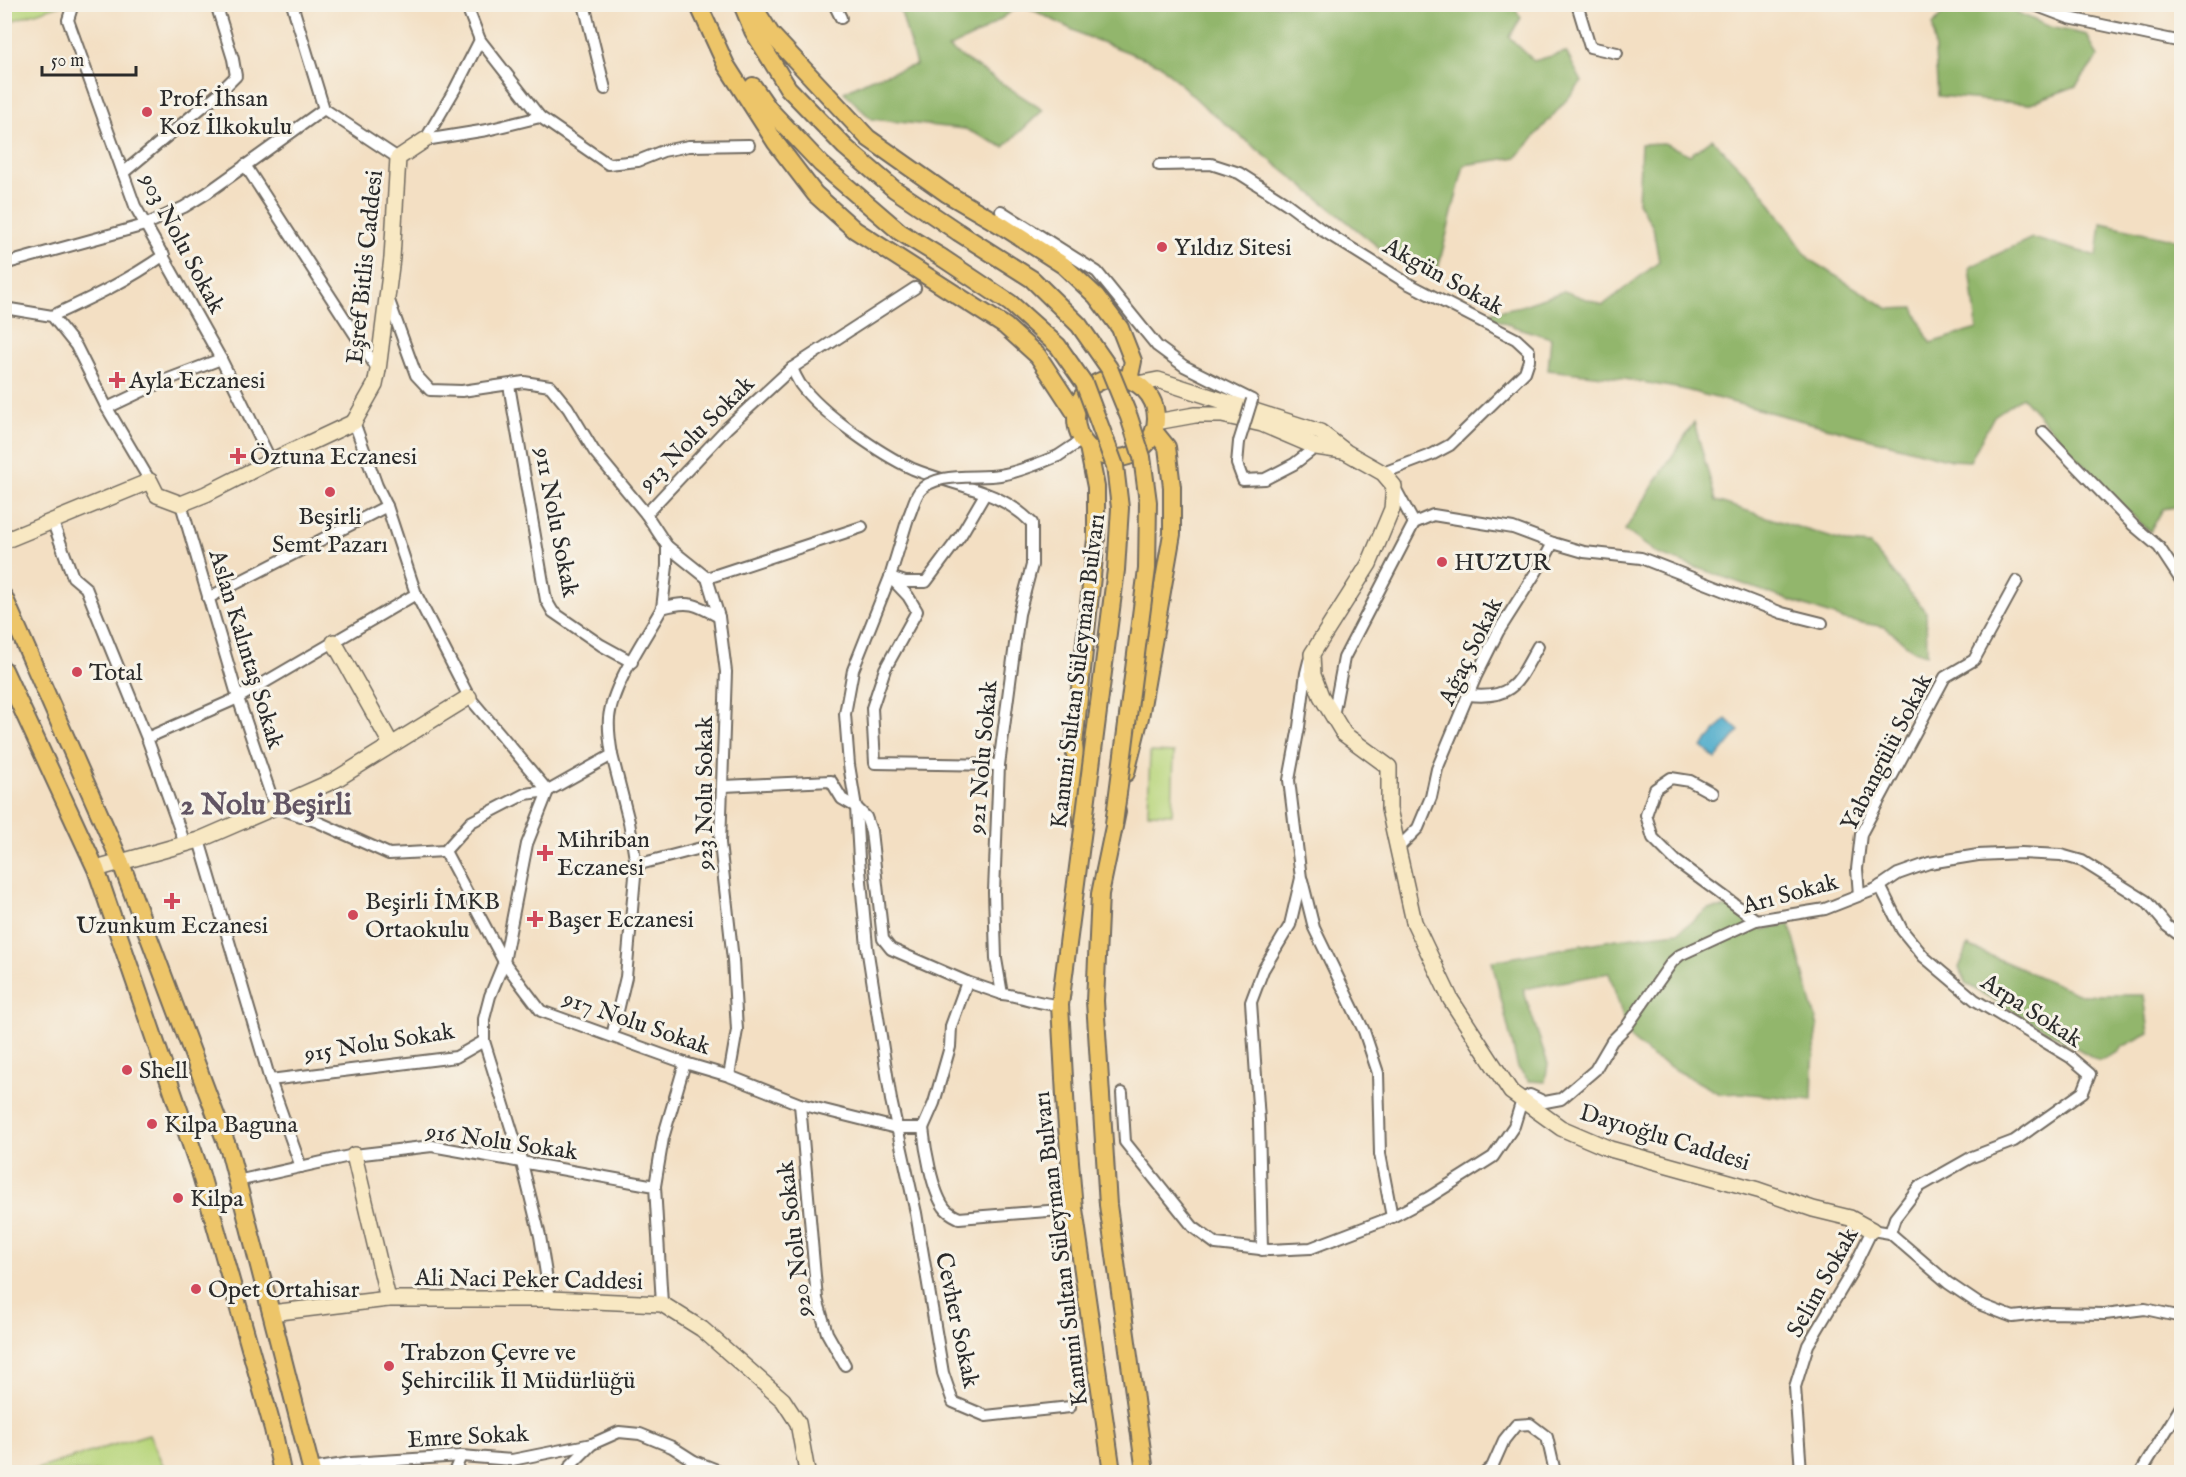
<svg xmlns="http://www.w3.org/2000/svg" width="2186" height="1477" viewBox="0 0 2186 1477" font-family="'IM FELL English',serif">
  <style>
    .green { fill: #b8d57c; stroke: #728054; stroke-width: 1.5 }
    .forest { fill: #92b66c; stroke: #5e704c; stroke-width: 1.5 }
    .water { fill: #4baaca; stroke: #3b6a7a; stroke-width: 1.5 }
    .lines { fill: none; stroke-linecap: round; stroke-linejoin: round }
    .street-casing { stroke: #716a60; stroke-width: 14 }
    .secondary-casing { stroke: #716a60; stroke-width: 18 }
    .primary-casing { stroke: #716a60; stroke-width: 20 }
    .street { stroke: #fff; stroke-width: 10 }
    .secondary { stroke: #f8e8c3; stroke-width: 15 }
    .primary { stroke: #edc569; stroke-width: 16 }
    .street-bridge-casing { stroke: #716a60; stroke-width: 14; stroke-linecap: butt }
    .primary-bridge-casing { stroke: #716a60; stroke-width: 20; stroke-linecap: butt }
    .street-bridge { stroke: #fff; stroke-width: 10 }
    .primary-bridge { stroke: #edc569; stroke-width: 16 }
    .poi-dot { fill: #d1495b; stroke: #f7f3e8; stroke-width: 2 }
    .labels { text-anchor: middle; stroke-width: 6; stroke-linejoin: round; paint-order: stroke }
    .poi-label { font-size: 24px; fill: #2b2b2b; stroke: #f7f3e8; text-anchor: start }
    .street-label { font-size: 24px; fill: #2b2b2b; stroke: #f7f3e8 }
    .district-label { font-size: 30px; font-weight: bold; fill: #615463; stroke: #f7f3e8 }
  </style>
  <rect width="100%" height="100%" fill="#f7f3e8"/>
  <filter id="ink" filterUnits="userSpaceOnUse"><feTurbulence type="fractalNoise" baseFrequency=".0167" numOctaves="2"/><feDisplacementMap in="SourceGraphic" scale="12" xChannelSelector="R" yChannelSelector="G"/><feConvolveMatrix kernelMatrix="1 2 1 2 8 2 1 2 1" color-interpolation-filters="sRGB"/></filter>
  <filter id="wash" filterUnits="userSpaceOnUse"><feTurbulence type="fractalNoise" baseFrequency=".008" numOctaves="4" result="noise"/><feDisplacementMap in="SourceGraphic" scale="24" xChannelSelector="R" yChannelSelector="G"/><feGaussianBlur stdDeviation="1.35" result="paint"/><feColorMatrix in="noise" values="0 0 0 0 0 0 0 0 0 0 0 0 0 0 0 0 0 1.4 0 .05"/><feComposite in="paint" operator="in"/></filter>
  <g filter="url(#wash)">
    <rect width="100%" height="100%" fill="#f3dfc3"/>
    <g class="green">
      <polygon points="5,4 60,4 60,5 5,23"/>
      <polygon points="1150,752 1174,753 1172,814 1148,813"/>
      <polygon points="149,1434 166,1472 27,1472"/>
    </g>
    <g class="forest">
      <polygon points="1950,4 2000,5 2050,27 2087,35 2098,57 2076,86 2028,104 1938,96 1933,25"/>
      <polygon points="899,5 1021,5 980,33 948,48 1043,110 1004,147 965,129 871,119 844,92 870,79 916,65"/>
      <polygon points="1023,5 1513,5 1521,18 1509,37 1534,61 1566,52 1582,82 1517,157 1464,165 1437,273 1396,261 1207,109 1159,64 1083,35"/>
      <polygon points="1712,139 1759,187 1810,260 1889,309 1914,308 1930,343 1977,329 1970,267 2032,238 2097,256 2101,223 2181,241 2181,506 2163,509 2150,532 2106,490 2022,397 1994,416 1970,461 1951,460 1682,389 1613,377 1548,370 1551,338 1515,327 1483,314 1521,306 1564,291 1603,305 1659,262 1653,227 1638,202 1641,144 1664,143 1690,155"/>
      <polygon points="1694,422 1716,501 1848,543 1870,545 1926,612 1927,654 1913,650 1885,627 1845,620 1658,554 1625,530"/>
      <polygon points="1732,907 1762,930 1790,924 1818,1027 1813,1064 1812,1100 1742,1093 1720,1094 1652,1057 1630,1038 1609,973 1523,989 1548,1064 1545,1082 1529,1081 1518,1068 1492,961 1617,939 1678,932 1708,909"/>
      <polygon points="1968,946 2082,995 2144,995 2149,1033 2122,1047 2118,1052 2099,1061 1966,984 1959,968"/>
    </g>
    <polygon class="water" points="1726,719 1739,731 1716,759 1702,747"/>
  </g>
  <g filter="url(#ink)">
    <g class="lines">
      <g class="street-casing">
        <g id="street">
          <polyline points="73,4 68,20 135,206 221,359 271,461"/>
          <polyline points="292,4 324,109 398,158"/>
          <polyline points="466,4 480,40 540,117"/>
          <polyline points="584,4 605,89"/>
          <polyline points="834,4 841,18"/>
          <polyline points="1577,4 1590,47 1617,53"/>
          <polyline points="2032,4 2069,18 2182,42"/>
          <polyline points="425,140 487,130 540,117 608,164 638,161 663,151 689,146 749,145"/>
          <polyline points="425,140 455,89 480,40"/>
          <polyline points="245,165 378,370"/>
          <polyline points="1159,165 1211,164 1239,173 1286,203 1322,230 1407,283 1516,339 1529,351 1529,360 1525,372 1450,445 1433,454 1383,473"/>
          <polyline points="123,173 218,94 236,76 233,59 216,4"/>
          <polyline points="1001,211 1097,272 1157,346 1184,366 1252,400"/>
          <polyline points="4,264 145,225 184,207 207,193 324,109"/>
          <polyline points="388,298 416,375 430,390 462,391 524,382 550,386 568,408 594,451 646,514"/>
          <polyline points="4,308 52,316 76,346 107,408 150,481"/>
          <path d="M52,316C91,298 129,280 164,255"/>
          <path d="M792,368C794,373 797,379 800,384C821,413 880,454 913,469C954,486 999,489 1032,523V565L1019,614L999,765L994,892L996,959L1002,994C1022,996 1041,1005 1060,1005"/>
          <polyline points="509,385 546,600 553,612 601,645 632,662"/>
          <polyline points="107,408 166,380 221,359"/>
          <polyline points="2043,432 2133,525 2159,547 2182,582"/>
          <polyline points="1239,442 1237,464 1243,480 1265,479 1294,464 1316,447"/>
          <polyline points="1058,456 1082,440"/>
          <polyline points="1394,486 1414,523 1433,515 1513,528 1553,543 1545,558 1498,632 1476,676 1437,769 1431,797 1418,828 1398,848"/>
          <path d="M181,504L238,698L275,807L318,822L389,854L445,851L471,822L525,794L548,791L612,755C610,743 608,730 609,718C612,685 646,637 662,608L667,566V546L646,514L727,428L792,368L915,288"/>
          <polyline points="908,518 890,577 853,670 845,714 849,765 856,807 859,859 867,947 891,1100 916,1213 943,1373 953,1402 986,1416 1070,1407"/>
          <polyline points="52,520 73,577 86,588 147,738 185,844"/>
          <polyline points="1553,543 1584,552 1641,558 1782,613 1822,623"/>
          <polyline points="667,546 707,578 719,617 726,672 720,843 733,960 737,1030 729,1076"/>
          <polyline points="890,577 908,596 917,611 885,669 872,708 875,763 999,765"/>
          <polyline points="707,578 862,527"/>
          <polyline points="893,578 905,582 926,582 961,535 985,494"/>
          <polyline points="208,598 387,506"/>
          <path d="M662,608C689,600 696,604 719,617"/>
          <path d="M1469,695C1514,700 1518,681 1538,646"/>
          <polyline points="1333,716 1344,658 1414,523"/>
          <polyline points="147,738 238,698 416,594"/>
          <polyline points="724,786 831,781 842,799 856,807 866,817 871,831 883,939 891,949 967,982 1002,994"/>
          <polyline points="1712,793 1690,781 1671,778 1655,789 1646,815 1653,838 1676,861 1756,920"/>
          <polyline points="199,840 270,1080 301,1167"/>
          <path d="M445,851L504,962L541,1011L685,1063L729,1076L800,1104L896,1128H923C925,1148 932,1190 944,1207C948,1213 953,1215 959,1218L1074,1209"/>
          <polyline points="636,865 720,843"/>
          <polyline points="1302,880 1314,928 1364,1031 1378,1073 1380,1154 1392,1217"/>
          <polyline points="1880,886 1902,930 1924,957 1975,1000 2070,1057 2090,1074 2083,1092 2014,1141 1972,1157 1919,1187 1895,1218 1890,1233"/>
          <polyline points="1859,895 1857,869 1861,834 1945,677 1974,660 2017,581"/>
          <polyline points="612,1036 626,977 636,865 629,822 612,755"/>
          <polyline points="484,1041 522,1163 540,1236 550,1299"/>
          <polyline points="270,1080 456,1057 484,1041 484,1019 490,996 504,962 527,844 548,791 469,697 416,594 387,506 377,486 354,422"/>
          <polyline points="1122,1093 1125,1142 1193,1227 1216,1244 1269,1250 1311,1248 1392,1217 1428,1198 1493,1157 1514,1126 1522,1100 1530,1095 1545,1102 1561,1099 1595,1070 1612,1041 1627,1026 1672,962 1680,955 1756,920 1825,909 1876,889 1898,874 1929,863 1978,855 2021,853 2061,855 2082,861 2146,901 2167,926 2182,937"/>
          <polyline points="800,1104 817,1299 827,1333 845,1365"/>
          <polyline points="923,1128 934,1103 950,1047 951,1026 967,982"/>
          <polyline points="237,1181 354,1155 432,1146 655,1186"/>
          <polyline points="1262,1250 1259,1120 1251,1002 1263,970 1290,925 1301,878 1289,780 1299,727 1306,673 1309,661"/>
          <polyline points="662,1304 655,1186 663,1138 685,1063"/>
          <polyline points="312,1469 351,1463 461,1456 512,1460 592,1444 619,1432 640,1434 672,1447 694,1461 722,1472"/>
          <polyline points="454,1472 461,1456"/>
          <polyline points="567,1472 571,1465 592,1444"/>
          <polyline points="687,1472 694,1461"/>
          <polyline points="1486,1472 1492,1467 1504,1440 1516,1425 1530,1424 1547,1437 1555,1472"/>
          <polyline points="1801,1472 1795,1387 1808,1345 1851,1273 1872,1230 1890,1233 1948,1283 1979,1304 2013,1317 2048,1313 2105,1314 2145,1309 2182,1317"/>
          <polyline points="2141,1472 2182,1405"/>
        </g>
      </g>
      <g class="secondary-casing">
        <g id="secondary">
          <polyline points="1137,384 1158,380 1320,432 1346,452 1383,473 1394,486 1392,509 1369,564 1312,654 1313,675 1321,696 1344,734 1389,767 1389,809 1414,922 1451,1000 1511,1092 1561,1128 1610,1149 1758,1190 1813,1209 1850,1218 1872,1230"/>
          <polyline points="1156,422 1195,415 1222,415 1262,424 1316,447 1343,451"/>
          <polyline points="4,541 150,481 157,495 181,504 206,494 271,461 354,422 375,385 378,370 392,258 398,158 425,140"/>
          <polyline points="334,642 391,744"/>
          <polyline points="96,869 199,840 275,807 335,780 469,697"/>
          <polyline points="354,1155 388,1299"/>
          <polyline points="271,1313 388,1299 550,1299 662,1304 702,1329 783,1400 798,1423 807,1472"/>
        </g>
      </g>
      <g class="primary-casing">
        <g id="primary">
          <polyline points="698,4 726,65 776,143 815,194 855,230 1005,326 1038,356 1076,414"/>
          <polyline points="742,4 753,31 788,88 845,147 894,189 958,232"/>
          <polyline points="752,4 771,34 868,138 946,193 1004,227 1063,265 1096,296 1120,328 1133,361 1129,380"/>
          <polyline points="753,86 769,109 821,164 900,232 941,257"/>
          <circle cx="1116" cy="418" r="40"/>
          <polyline points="1088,447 1096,487 1096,539 1074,745 1083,829 1060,1005 1066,1114 1074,1209 1112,1472"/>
          <polyline points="4,597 121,863 230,1153 312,1472"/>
          <polyline points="4,670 96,869 199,1168 273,1429 282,1472"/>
          <polyline points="1126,773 1140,717 1172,534 1172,487 1167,447 1154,431"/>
          <polyline points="1117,812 1100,894 1095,1001 1108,1205 1145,1472"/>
        </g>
      </g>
      <use href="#street" class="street"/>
      <use href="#secondary" class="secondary"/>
      <use href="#primary" class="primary"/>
      <g class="street-bridge-casing">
        <g id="street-bridge">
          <polyline points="1239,442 1252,400"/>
          <path d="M908,518C912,510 914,499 919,492C934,471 978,479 1000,475C1020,472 1039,463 1058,456"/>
        </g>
      </g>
      <g class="primary-bridge-casing">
        <g id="primary-bridge">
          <polyline points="958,232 1032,279 1079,325 1109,368 1129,417 1142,457 1148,502 1147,569 1114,824"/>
          <polyline points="941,257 1010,303 1058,346 1084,383 1115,466 1120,508 1116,570 1083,829"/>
        </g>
      </g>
      <use href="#street-bridge" class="street-bridge"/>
      <use href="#primary-bridge" class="primary-bridge"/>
    </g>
  </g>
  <g class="poi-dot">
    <circle cx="147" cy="112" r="6"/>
    <circle cx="1162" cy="247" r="6"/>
    <path d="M114 371h6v6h6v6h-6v6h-6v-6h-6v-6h6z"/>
    <path d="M235 447h6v6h6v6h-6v6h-6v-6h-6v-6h6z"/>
    <circle cx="330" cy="492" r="6"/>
    <circle cx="1442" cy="562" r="6"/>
    <circle cx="77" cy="672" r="6"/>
    <path d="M542 844h6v6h6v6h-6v6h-6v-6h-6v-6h6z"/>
    <path d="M169 892h6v6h6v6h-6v6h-6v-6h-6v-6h6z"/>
    <circle cx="353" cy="915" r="6"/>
    <path d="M532 910h6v6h6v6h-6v6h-6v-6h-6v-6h6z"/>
    <circle cx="127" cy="1070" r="6"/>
    <circle cx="152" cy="1124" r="6"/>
    <circle cx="178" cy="1198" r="6"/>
    <circle cx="196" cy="1289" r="6"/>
    <circle cx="389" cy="1366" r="6"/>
  </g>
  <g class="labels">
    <g class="poi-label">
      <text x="159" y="106">Prof. İhsan<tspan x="159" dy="28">Koz İlkokulu</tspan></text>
      <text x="1174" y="255">Yıldız Sitesi</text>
      <text x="129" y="388">Ayla Eczanesi</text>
      <text x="250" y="464">Öztuna Eczanesi</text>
      <text x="330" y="524" text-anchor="middle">Beşirli<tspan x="330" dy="28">Semt Pazarı</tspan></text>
      <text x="1454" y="570">HUZUR</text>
      <text x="89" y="680">Total</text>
      <text x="557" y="847">Mihriban<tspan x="557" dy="28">Eczanesi</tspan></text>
      <text x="365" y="909">Beşirli İMKB<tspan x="365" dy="28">Ortaokulu</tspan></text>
      <text x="547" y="927">Başer Eczanesi</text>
      <text x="172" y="933" text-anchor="middle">Uzunkum Eczanesi</text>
      <text x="139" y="1078">Shell</text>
      <text x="164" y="1132">Kilpa Baguna</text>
      <text x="190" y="1206">Kilpa</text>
      <text x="208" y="1297">Opet Ortahisar</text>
      <text x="401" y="1360">Trabzon Çevre ve<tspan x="401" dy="28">Şehircilik İl Müdürlüğü</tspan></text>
    </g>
    <g class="street-label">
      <text transform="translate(183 243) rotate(62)" y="8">903 Nolu Sokak</text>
      <text transform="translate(364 267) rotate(-84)" y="8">Eşref Bitlis Caddesi</text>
      <text transform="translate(1444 276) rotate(29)" y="8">Akgün Sokak</text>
      <text transform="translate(696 433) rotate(-45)" y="8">913 Nolu Sokak</text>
      <text transform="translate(557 522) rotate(79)" y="8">911 Nolu Sokak</text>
      <text transform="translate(247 649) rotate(73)" y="8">Aslan Kalıntaş Sokak</text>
      <text transform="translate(1470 651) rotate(-64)" y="8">Ağaç Sokak</text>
      <text transform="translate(1077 671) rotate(-83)" y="8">Kanuni Sultan Süleyman Bulvarı</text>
      <text transform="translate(1886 752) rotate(-63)" y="8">Yabangülü Sokak</text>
      <text transform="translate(982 757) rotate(-85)" y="8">921 Nolu Sokak</text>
      <text transform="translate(704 793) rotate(-90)" y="8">923 Nolu Sokak</text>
      <text transform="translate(1790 893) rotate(-15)" y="8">Arı Sokak</text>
      <text transform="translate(2032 1010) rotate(33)" y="8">Arpa Sokak</text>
      <text transform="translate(637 1022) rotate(19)" y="8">917 Nolu Sokak</text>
      <text transform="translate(379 1042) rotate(-9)" y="8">915 Nolu Sokak</text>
      <text transform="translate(1665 1137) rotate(17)" y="8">Dayıoğlu Caddesi</text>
      <text transform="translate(502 1141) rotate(8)" y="8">916 Nolu Sokak</text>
      <text transform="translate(794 1239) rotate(-97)" y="8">920 Nolu Sokak</text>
      <text transform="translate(1060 1249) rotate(-97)" y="8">Kanuni Sultan Süleyman Bulvarı</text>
      <text transform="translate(529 1279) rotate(1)" y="8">Ali Naci Peker Caddesi</text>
      <text transform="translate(1822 1282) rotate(-61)" y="8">Selim Sokak</text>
      <text transform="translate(958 1320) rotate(78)" y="8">Cevher Sokak</text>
      <text transform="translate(468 1436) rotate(-3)" y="8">Emre Sokak</text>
    </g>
    <g class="district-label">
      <text x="266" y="814">2 Nolu Beşirli</text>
    </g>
  </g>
  <rect width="2186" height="1477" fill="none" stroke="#f7f3e8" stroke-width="24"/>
  <path d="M42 66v9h94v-9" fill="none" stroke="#2b2b2b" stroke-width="3"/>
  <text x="51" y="66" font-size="18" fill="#2b2b2b" stroke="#f7f3e8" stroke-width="4.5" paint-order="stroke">50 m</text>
</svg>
